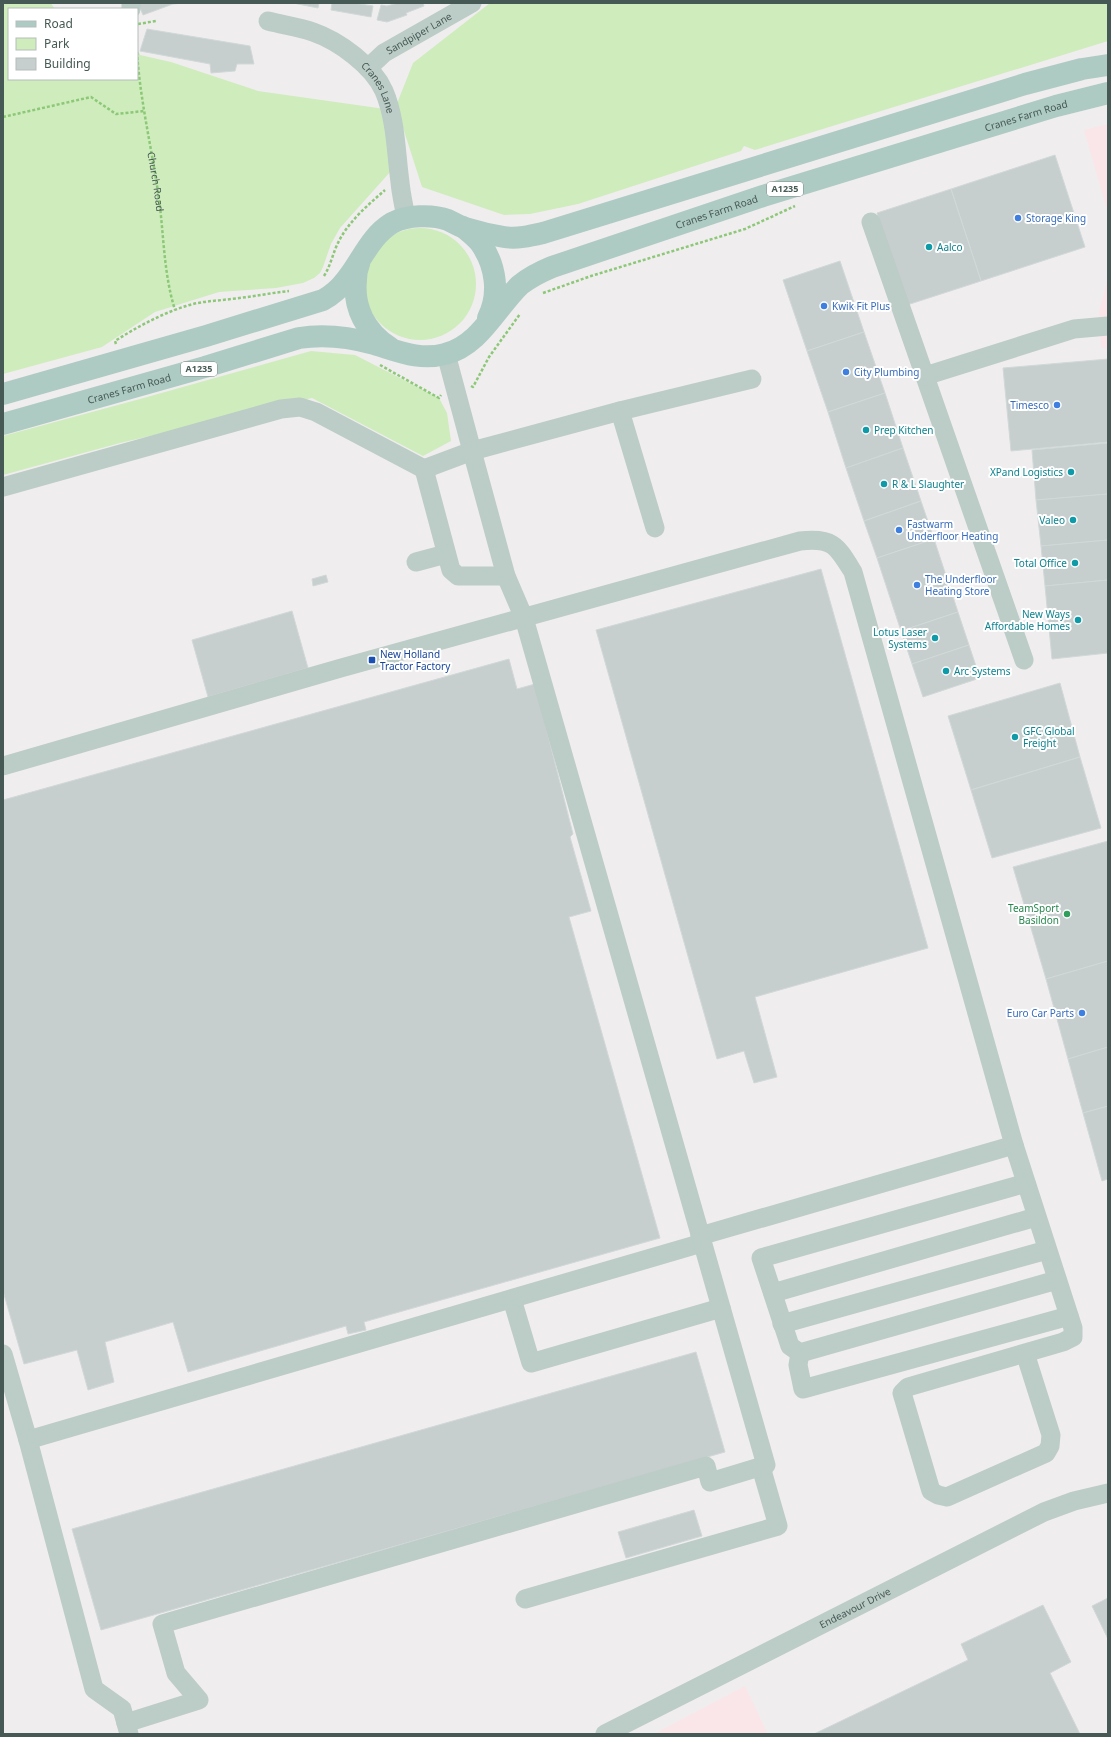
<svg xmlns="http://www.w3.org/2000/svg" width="1111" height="1737" viewBox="0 0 1111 1737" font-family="'Noto Sans',sans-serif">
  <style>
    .commercial { fill: #fae6e8 }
    .green { fill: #cfecbd }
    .building { fill: #c7cfce; stroke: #d1d8d8 }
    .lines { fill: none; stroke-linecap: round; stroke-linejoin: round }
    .path { stroke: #8cc877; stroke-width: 2.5; stroke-dasharray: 3 2; stroke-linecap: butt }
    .minor { stroke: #bcccc7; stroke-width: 19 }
    .major { stroke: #aecbc3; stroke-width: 22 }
    .shop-dot { fill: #3f7fe0; stroke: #fff; stroke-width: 1.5 }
    .culture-dot { fill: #0f9aa8; stroke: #fff; stroke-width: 1.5 }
    .transit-dot { fill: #1a4fb4; stroke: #fff; stroke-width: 1.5 }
    .leisure-dot { fill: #2e9e5b; stroke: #fff; stroke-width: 1.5 }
    .labels { text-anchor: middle; stroke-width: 4; stroke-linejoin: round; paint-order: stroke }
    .shield { fill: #fff; stroke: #7e8b87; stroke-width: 1 }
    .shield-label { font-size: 9px; font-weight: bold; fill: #465954 }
    .street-label { font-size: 10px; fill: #465954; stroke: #fff }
    .shop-label { font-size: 10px; fill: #366cbe; stroke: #fff; text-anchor: start }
    .culture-label { font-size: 10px; fill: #0d838f; stroke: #fff; text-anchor: start }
    .transit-label { font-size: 10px; fill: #164399; stroke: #fff; text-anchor: start }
    .leisure-label { font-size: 10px; fill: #27864d; stroke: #fff; text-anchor: end }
  </style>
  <rect width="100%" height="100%" fill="#f0edef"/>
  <g class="commercial">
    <polygon points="1108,124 1108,213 1084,130"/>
    <polygon points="1108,277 1108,350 1101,347 1099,312"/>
    <polygon points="745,1686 768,1734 654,1734"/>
  </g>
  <g class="green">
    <polygon points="3,3 51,3 54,8 57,9 9,9 9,79 137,79 137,48 140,55 171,62 258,91 385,109 391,171 340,228 331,244 323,267 320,273 314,278 303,283 276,288 219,292 155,312 102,347 3,374"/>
    <polygon points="490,3 1108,3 1108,41 755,150 744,146 741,151 578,204 530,214 504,215 422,187 396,106 413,63"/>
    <circle cx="420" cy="284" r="56"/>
    <polygon points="311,351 355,355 439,398 447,413 451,441 423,456 312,398 120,443 3,475 3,436 140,399"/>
  </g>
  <g class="building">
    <polygon points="138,3 183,3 173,4 143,15"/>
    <polygon points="293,3 319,3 318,8"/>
    <polygon points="332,3 354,3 373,6 371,17 331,10"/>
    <polygon points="398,3 423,3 424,6 406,13 407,15 387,22 377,20 381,5 387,6"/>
    <polygon points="147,29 250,46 254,64 237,64 235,71 211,73 210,64 140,51"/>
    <polygon points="1055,155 1085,247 981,281 951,189"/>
    <polygon points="951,189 981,281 907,305 877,213"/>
    <polygon points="840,261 864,332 807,351 783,280"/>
    <polygon points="864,332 885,393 828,412 807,351"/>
    <polygon points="1108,359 1108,442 1011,451 1003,368"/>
    <polygon points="885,393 903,448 846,468 828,412"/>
    <polygon points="1108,443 1108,494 1036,500 1032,450"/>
    <polygon points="903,448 921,501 864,521 846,468"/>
    <polygon points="1108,494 1108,540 1041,546 1036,500"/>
    <polygon points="921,501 934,539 877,558 864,521"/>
    <polygon points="934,539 958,612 901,631 877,558"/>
    <polygon points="1108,540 1108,580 1045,586 1041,546"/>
    <polygon points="821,569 928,948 755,997 777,1077 754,1083 744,1051 717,1059 596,630"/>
    <polygon points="326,575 328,582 313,586 312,579"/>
    <polygon points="1108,580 1108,653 1052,659 1045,586"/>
    <polygon points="292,611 308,668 208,697 192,640"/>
    <polygon points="958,612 969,645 912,664 901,631"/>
    <polygon points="969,645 980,678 923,697 912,664"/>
    <polygon points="509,659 517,689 535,684 573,834 570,837 591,911 569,917 660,1238 364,1322 366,1330 348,1334 346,1326 188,1372 173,1322 105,1342 114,1382 88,1390 77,1350 24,1364 3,1291 3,800"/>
    <polygon points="1060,683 1080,757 971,790 948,716"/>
    <polygon points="1080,757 1101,828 992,858 971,790"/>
    <polygon points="1108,841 1108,961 1046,979 1013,867"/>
    <polygon points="1108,961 1108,1047 1068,1059 1046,979"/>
    <polygon points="1108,1047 1108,1106 1083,1113 1068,1059"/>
    <polygon points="1108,1106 1108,1179 1102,1181 1083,1113"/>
    <polygon points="696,1352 725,1452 101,1630 72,1529"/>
    <polygon points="694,1510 702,1536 626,1558 618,1532"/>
    <polygon points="1108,1598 1108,1639 1092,1606"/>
    <polygon points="1043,1605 1071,1662 1050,1673 1080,1734 814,1734 968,1660 961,1644"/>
  </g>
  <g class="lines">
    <g class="path">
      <polyline points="138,24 156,21"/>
      <path id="s1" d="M137,52C140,99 151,145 158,192C164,231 163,272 175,310"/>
      <polyline points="3,117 91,97 116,114 144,111"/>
      <path d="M324,276C331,265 333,252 339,241C349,221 368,205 385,190"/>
      <polyline points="543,293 591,276 745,229 795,206"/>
      <path d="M116,344L115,341C137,327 161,314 186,306C201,301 216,301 231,299C251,297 270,293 289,291"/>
      <polyline points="380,365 439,398 441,395"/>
      <polyline points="471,386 473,387 489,357 520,314"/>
    </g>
    <g class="minor">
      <polyline points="131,3 131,9"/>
      <path id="s2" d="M268,21C283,25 299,27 313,32C339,41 373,66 384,91C396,119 396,153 400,182C401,194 404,206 406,218"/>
      <path id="s3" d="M368,68L384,53L472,3"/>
      <polyline points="871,222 1024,660"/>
      <polyline points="925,376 1074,329 1108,326"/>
      <polyline points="620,411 752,379"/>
      <polyline points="424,469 451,570 458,576 506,576"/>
      <polyline points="3,487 281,409 300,407 316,412 424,469 472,451 446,354"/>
      <polyline points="416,562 446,554"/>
      <path d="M3,766L341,668L800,541C833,537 837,546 853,572L1014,1145L700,1236"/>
      <polyline points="1014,1145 1073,1328 1073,1337 1063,1342 908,1387 902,1393 931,1491 938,1495 947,1497 1046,1453 1050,1446 1051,1435 1025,1353"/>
      <polyline points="1026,1183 761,1258 790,1346 800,1353 798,1365 803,1389 1069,1316"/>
      <polyline points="773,1293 1036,1217"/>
      <polyline points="512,1299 531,1363 721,1308"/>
      <polyline points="782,1324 1047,1250"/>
      <polyline points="800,1353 1057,1280"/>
      <polyline points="3,1354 28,1440 94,1689 122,1709 129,1734"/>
      <polyline points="28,1440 702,1243"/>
      <polyline points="525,1599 778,1526 761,1467"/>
      <polyline points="126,1723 199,1700 176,1673 162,1624 706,1466 710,1482 766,1465 524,618 506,576 472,451 620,411 655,528"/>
      <path id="s4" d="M605,1734L1044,1512L1074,1501L1108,1493"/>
    </g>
    <g class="major">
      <path d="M463,227C469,232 477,238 481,244C496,266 500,294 488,318"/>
      <path d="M359,264C357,269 356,274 356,280C353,308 366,332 389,347"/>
      <path d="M3,394L206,336L323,300C332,295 340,288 346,280C361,262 370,236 392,223C407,215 432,214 448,220C454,223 459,226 465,228C478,232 491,235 504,237C517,239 530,236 543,233L1025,84L1082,69L1108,65"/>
      <path id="s5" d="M3,424L205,367L299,338C325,334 349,337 374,344C398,351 420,361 445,354C479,346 496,308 520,285C530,277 540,272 552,267L763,196L1056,106L1108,93"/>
    </g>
  </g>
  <g class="shop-dot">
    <circle cx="1018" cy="218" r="4"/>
    <circle cx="824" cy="306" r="4"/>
    <circle cx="846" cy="372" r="4"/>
    <circle cx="1057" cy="405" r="4"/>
    <circle cx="899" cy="530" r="4"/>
    <circle cx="917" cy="585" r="4"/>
    <circle cx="1082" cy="1013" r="4"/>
  </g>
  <g class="culture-dot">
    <circle cx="929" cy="247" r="4"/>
    <circle cx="866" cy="430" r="4"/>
    <circle cx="1071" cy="472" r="4"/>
    <circle cx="884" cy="484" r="4"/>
    <circle cx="1073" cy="520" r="4"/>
    <circle cx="1075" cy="563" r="4"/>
    <circle cx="1078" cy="620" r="4"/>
    <circle cx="935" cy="638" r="4"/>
    <circle cx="946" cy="671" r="4"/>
    <circle cx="1015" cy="737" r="4"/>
  </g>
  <rect class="transit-dot" x="368" y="656" width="8" height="8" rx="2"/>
  <circle class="leisure-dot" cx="1067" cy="914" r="4"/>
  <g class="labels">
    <g class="shield">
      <rect x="767" y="182" width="36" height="14" rx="3"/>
      <rect x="181" y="362" width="36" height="14" rx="3"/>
    </g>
    <g class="shield-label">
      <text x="785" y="192">A1235</text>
      <text x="199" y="372">A1235</text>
    </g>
    <g class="street-label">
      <text dy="4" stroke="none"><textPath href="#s3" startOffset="62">Sandpiper Lane</textPath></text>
      <text dy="4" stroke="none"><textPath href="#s2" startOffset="135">Cranes Lane</textPath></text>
      <text dy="4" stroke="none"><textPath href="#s5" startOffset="1095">Cranes Farm Road</textPath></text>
      <text dy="4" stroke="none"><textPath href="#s1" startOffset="131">Church Road</textPath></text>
      <text dy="4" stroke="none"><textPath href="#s5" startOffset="771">Cranes Farm Road</textPath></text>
      <text dy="4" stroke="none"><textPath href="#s5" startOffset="131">Cranes Farm Road</textPath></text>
      <text dy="4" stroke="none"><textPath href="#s4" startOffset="280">Endeavour Drive</textPath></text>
    </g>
    <g class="shop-label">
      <text x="1026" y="222">Storage King</text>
      <text x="832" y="310">Kwik Fit Plus</text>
      <text x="854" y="376">City Plumbing</text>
      <text x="1049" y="409" text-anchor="end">Timesco</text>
      <text x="907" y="528">Fastwarm<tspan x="907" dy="12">Underfloor Heating</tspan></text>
      <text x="925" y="583">The Underfloor<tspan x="925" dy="12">Heating Store</tspan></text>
      <text x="1074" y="1017" text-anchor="end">Euro Car Parts</text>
    </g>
    <g class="culture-label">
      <text x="937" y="251">Aalco</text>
      <text x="874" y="434">Prep Kitchen</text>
      <text x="1063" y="476" text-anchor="end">XPand Logistics</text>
      <text x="892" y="488">R &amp; L Slaughter</text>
      <text x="1065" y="524" text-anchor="end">Valeo</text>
      <text x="1067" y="567" text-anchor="end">Total Office</text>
      <text x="1070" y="618" text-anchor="end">New Ways<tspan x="1070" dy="12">Affordable Homes</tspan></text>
      <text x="927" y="636" text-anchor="end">Lotus Laser<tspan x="927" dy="12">Systems</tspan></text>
      <text x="954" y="675">Arc Systems</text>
      <text x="1023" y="735">GFC Global<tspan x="1023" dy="12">Freight</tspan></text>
    </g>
    <g class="transit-label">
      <text x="380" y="658">New Holland<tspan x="380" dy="12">Tractor Factory</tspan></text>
    </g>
    <g class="leisure-label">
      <text x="1059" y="912">TeamSport<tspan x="1059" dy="12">Basildon</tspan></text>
    </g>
  </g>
  <rect width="1111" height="1737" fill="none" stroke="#465954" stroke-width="8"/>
  <rect x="8" y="8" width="130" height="72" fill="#ffffff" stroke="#b5bdbb"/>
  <rect x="16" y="21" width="20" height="6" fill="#aecbc3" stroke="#b5bdbb"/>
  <text x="44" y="28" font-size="12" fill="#465954">Road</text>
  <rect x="16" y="38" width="20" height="12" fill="#cfecbd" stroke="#b5bdbb"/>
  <text x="44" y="48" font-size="12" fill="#465954">Park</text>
  <rect x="16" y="58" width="20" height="12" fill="#c7cfce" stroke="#b5bdbb"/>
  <text x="44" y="68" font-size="12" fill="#465954">Building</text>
</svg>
